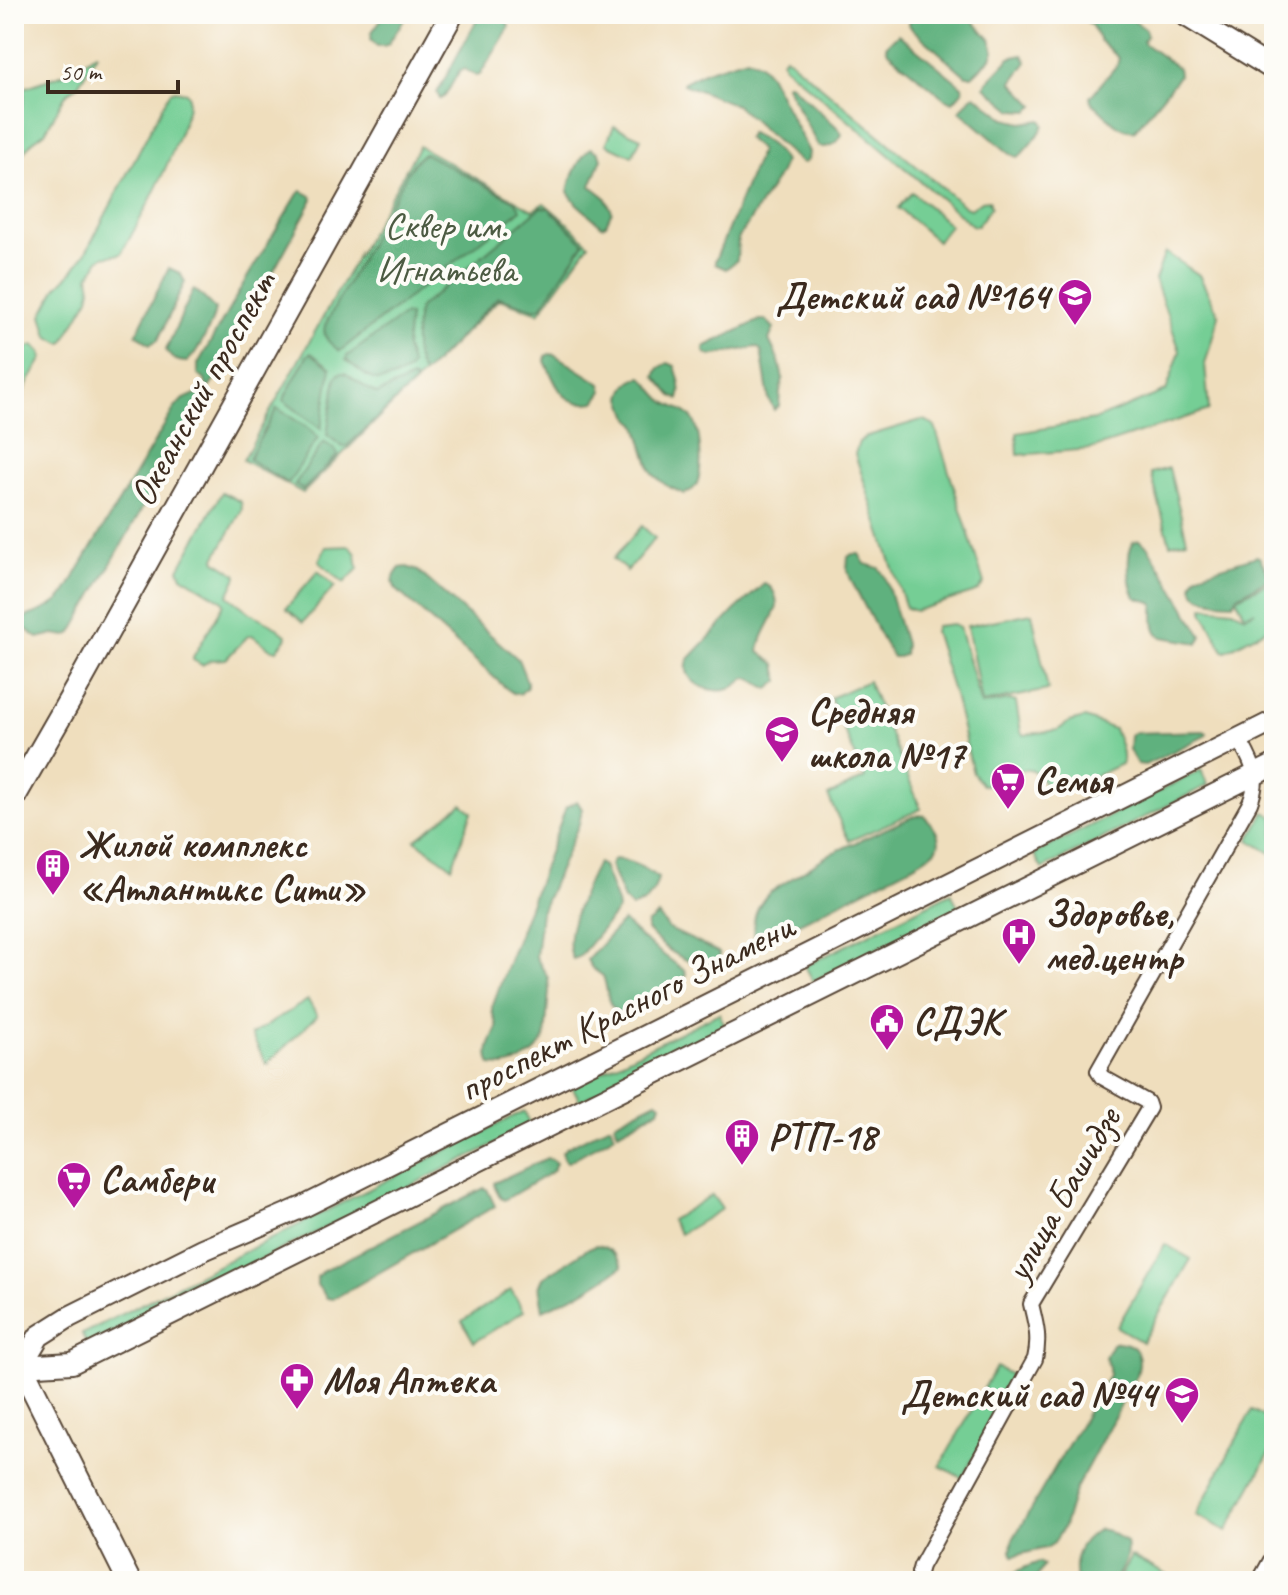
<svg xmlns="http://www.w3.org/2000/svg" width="1288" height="1595" viewBox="0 0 1288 1595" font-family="Caveat,sans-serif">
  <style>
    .green { fill: #74ce95; stroke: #587c5a; stroke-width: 2 }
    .forest { fill: #5fb17e; stroke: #4d6e4e; stroke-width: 2 }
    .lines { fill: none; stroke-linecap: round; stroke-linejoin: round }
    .minor-casing { stroke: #564536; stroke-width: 18 }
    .secondary-casing { stroke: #564536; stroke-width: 24 }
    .primary-casing { stroke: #564536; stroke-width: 26 }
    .minor { stroke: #fff; stroke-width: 14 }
    .secondary { stroke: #fff; stroke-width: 20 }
    .primary { stroke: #fff; stroke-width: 22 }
    .labels { text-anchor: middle; stroke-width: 8; stroke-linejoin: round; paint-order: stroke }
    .park-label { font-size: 38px; fill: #4c5b42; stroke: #fdfcf7 }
    .poi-label { font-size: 38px; font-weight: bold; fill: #3b2a1e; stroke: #fdfcf7; text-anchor: start }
    .street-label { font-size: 38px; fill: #3b2a1e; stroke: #fdfcf7 }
  </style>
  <rect width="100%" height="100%" fill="#fdfcf7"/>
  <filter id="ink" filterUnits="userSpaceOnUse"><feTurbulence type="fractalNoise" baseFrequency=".0125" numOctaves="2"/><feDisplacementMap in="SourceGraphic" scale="16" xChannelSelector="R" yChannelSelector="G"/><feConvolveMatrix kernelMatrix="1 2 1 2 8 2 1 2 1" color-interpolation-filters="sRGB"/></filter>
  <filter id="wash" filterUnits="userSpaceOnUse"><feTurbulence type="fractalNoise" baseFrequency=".006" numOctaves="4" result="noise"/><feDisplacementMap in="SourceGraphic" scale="32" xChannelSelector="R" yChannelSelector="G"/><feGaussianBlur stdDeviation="1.8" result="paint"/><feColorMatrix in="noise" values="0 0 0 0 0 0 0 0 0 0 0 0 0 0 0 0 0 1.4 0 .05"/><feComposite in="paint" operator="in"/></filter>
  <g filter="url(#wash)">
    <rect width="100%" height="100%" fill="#efdebd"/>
    <g class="green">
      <polygon points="96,53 97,54 78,85 65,96 45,132 32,142 21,156 14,169 14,126 24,100 24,88 72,71"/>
      <polygon points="785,56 965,207 970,209 981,201 989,200 991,207 977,226 973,226 784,66 782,60"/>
      <path d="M175,90L186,92L189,97C188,112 183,125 177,140C162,180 142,216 121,254L103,257L99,260L89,276L91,289L89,298L63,343H60L48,336L42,315L57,287L72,272L86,252L170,92Z"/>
      <polygon points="614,126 641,138 632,156 606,144"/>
      <polygon points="419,146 533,210 544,203 571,226 589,244 539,313 499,299 303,493 243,460"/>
      <polygon points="912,192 950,225 937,241 898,208"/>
      <polygon points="1165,252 1199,275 1219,315 1205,364 1209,410 1091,449 1018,455 1017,433 1094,420 1166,391 1180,351 1155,280"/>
      <polygon points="34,345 41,352 43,358 25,388 17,419 14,425 14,371 27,347"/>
      <polygon points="921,420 927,421 935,427 984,583 978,591 973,593 915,611 906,608 855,454 859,442 868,436"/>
      <polygon points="1169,468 1187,540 1170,544 1151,473"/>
      <polygon points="222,492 241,502 242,510 215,558 216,561 236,574 237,577 228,596 252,614 272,624 287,636 286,639 277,650 272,650 252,635 248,636 226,659 211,660 202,665 193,660 193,657 224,604 223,601 182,576 179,569"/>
      <polygon points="642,526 655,538 627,571 613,559"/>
      <polygon points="350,546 356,554 358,569 344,583 320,563 319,560 326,547"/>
      <polygon points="318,571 335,586 303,622 286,608"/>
      <polygon points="1271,581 1274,587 1274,625 1226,651 1223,650 1203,611 1204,607 1233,610 1245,616 1255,611 1245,615 1236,598"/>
      <polygon points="1032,613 1048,690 982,703 967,626"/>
      <path d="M953,624L959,627L981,705L1010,700L1016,702L1021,732L1024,735L1058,730L1069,722L1085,718L1114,729C1118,738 1125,755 1121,764L1066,790C1039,797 1047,772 1029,770C1014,768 998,780 985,785H982L973,773L954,695L934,631L936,626Z"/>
      <polygon points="868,681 921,809 849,841 828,796 865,778 830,698"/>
      <polygon points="1201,770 1208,785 1042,869 1034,854"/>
      <polygon points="462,804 472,812 452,867 415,840"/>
      <polygon points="1265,812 1274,817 1274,855 1249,840"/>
      <polygon points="951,893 959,908 813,981 805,966"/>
      <polygon points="308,1000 317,1016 267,1064 251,1035"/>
      <polygon points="719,1013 726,1028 580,1101 572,1086"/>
      <polygon points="524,1111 532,1126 87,1345 82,1334"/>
      <polygon points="712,1195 722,1209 680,1234 671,1220"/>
      <polygon points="1165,1244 1191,1259 1142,1342 1117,1327"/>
      <polygon points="511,1290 524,1311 474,1342 462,1321"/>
      <polygon points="996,1367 1019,1379 962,1478 940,1466"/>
      <polygon points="1252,1410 1274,1422 1274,1445 1227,1531 1196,1515"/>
      <polygon points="1131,1556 1167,1575 1164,1581 1118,1581"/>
    </g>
    <g class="forest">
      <polygon points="385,14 408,14 388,44 384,46 377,46 371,39 372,32"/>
      <polygon points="480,14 496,14 508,23 509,28 480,75 476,76 464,69 460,70 445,96 440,99 437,93"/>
      <polygon points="914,14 966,14 990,39 994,51 991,58 972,76 966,76 911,28 909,24 910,19"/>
      <path d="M1079,14H1114L1116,16L1125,14L1145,29L1147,35L1143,41L1145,44L1178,68L1179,75L1176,80L1135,130C1120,134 1103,112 1091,102L1090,97L1117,65L1119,58L1100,41L1092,26Z"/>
      <polygon points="898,34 962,86 963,91 953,102 944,98 888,52 886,46"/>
      <polygon points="1023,55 1027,62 1012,82 1035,106 1029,111 1013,110 985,87 987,82 1010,58"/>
      <polygon points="747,58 759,63 769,74 809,152 808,160 804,163 800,162 736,105 683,84 684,82 706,71"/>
      <path d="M787,83H789L839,129L842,134C838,144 829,149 818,146L786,85Z"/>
      <polygon points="975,95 1006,119 1022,123 1041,120 1044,125 1039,134 1020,156 1017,157 1010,154 960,111 971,97"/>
      <path d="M750,133C763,138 778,149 784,162L779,175L738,239L737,260L726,269L715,264V261L760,152C758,145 749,144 747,137Z"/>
      <path d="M591,148L598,152L602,158L591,186L605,197L612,211L606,224L602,226L577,204L568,192C570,178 580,156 591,148Z"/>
      <path d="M423,154H426L515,201L521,210L340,351C330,344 322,338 325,325L407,173L416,160Z"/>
      <polygon points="302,191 311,196 313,199 210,387 207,388 205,380 198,374 198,364 245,281 298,194"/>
      <path d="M541,207L549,208L584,243L541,307L536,309L498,297L426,372H422C411,354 415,328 419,308Z"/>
      <polygon points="169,268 180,273 185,282 158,340 150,344 136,334"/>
      <path d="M193,290L199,293L215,309C213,324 198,352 187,362C178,362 170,358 166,350Z"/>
      <path d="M404,315L409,316L406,348L411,365L409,370C376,388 374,382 346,360L347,356Z"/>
      <polygon points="760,320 766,320 774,328 769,340 779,361 783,379 780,391 779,406 774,410 769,400 761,350 756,347 710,356 704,352 704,347 708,345"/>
      <polygon points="311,353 331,368 321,429 283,400 307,356"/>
      <path d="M549,354L555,355L601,384L603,391L595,402C562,408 557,386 545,361L546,356Z"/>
      <path d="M668,363L675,366C678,376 683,390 679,399L672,396L655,376L659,368Z"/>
      <polygon points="340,373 345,373 371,391 377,394 412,378 416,382 347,446 343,447 327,435 336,377"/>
      <path d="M642,377C650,384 656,394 664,401C672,407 685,409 692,418C701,430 704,474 695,487C691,492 690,491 684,494L667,486L654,475L650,468L637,425L628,415L622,398C624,387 630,380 642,377Z"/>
      <path d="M195,394L202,398V402L72,633L66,636L54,634L38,638L23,627L21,622L23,618C56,605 61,605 77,572L174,409L182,400Z"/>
      <polygon points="277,408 309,429 318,438 289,482 285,482 249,459 252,452"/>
      <polygon points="324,442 335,450 338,455 303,490 295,484"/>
      <path d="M1139,540L1148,547L1202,636L1198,643L1162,637C1151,629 1155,616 1154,604C1148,599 1141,601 1135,597C1128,582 1126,556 1133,542Z"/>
      <polygon points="852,554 859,554 865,564 879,568 885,577 905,644 904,655 898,657 893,657 884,643 852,582 847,569 848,557"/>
      <path d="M1257,556L1260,558L1270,578L1236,597L1233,603C1216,603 1178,597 1198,574Z"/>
      <path d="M407,567L418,571L518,659L527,682V687L520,694L513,693L507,689L397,590C390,582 394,575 400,568Z"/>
      <path d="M764,584C774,586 777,598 777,607C771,623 760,636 759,652L776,664L779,681L769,689C760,686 755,678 746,678C740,682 735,687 729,689C710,695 680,682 688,660L735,610Z"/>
      <polygon points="1204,731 1207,733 1205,736 1145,765 1137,764 1129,750 1130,736 1133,733"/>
      <path d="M577,801L582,809L579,824L541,912L536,957L548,978L549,991L545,1038L534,1053L519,1062L504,1066L491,1065C484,1052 492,1040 497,1027L492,1011V1007L566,807Z"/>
      <path d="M923,815C929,820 932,825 936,831C946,851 928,855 914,865L764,941L755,938C750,923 757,905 769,893L830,854L914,816Z"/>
      <path d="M614,859C628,860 647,868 658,878C655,892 647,904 632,907L624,900L610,865Z"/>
      <path d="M598,863L603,866L617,903L618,910L579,957L573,959C569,952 569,943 570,935C571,921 590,873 598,863Z"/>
      <path d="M658,915L669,929L718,952L720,955L718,961C694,973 662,947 647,930V924Z"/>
      <path d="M623,921L641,938L685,971L686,976L669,991L620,1013C605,1007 609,990 603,976L592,968L587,960Z"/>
      <polygon points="657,1101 661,1104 659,1110 618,1132 614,1123"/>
      <polygon points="610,1125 615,1135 568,1162 565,1161 562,1152 566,1148"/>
      <path d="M547,1158L553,1160L556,1163L553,1171L504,1200C499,1196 494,1188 494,1183Z"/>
      <polygon points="484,1188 487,1189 495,1206 333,1299 327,1298 317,1285 317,1277 323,1271"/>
      <path d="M596,1245C608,1246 618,1256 622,1267L586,1290L543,1310L539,1287L543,1278L589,1248Z"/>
      <path d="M1116,1342C1139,1343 1142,1357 1137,1375L1075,1490L1064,1526L1054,1543L1046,1548L1013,1556L1011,1552L1012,1541L1109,1375V1368L1105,1357L1112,1344Z"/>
      <path d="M1099,1529L1108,1531L1126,1542C1129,1559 1123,1566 1115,1581H1076C1072,1558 1078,1542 1099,1529Z"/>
      <path d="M1039,1562L1044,1565L1035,1581H1006C1014,1570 1027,1567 1039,1562Z"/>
    </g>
  </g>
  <g filter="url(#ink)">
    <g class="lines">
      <g class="minor-casing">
        <path id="minor" d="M920,1581L919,1573L921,1566L1035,1359C1040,1338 1036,1325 1031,1304L1149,1108L1147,1102L1102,1077L1098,1071L1250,803C1261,775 1252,763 1239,739"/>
      </g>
      <g class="secondary-casing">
        <g id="secondary">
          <polyline points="1183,14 1274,70"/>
          <polyline points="21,1366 39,1336 69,1317 203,1250 303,1207 1274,721"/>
          <polyline points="14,1369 21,1366 72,1363 1274,765"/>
        </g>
      </g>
      <g class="primary-casing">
        <g id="primary">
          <polyline points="14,797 76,689 452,14"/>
          <polyline points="14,1351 129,1581"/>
          <polyline points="1264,1581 1274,1563"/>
        </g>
      </g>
      <use href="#minor" class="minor"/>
      <use href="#secondary" class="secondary"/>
      <use href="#primary" class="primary"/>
    </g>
  </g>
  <defs>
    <g id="school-pin" transform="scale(1.8)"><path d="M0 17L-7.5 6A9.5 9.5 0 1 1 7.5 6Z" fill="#b5179e" stroke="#fdfcf7"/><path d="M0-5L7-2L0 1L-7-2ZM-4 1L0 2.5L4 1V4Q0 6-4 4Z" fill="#fff"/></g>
    <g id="supermarket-pin" transform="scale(1.8)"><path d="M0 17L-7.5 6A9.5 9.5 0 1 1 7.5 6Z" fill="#b5179e" stroke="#fdfcf7"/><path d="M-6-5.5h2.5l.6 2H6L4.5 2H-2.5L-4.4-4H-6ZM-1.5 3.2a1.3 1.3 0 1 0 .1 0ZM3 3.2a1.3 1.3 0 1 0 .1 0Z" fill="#fff"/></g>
    <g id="building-pin" transform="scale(1.8)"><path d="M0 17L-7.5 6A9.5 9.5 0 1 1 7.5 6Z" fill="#b5179e" stroke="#fdfcf7"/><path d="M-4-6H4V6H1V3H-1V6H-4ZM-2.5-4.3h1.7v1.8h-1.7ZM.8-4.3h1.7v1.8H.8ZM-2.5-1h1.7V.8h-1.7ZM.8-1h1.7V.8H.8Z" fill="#fff"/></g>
    <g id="hospital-pin" transform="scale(1.8)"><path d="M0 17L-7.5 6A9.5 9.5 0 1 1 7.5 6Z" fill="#b5179e" stroke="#fdfcf7"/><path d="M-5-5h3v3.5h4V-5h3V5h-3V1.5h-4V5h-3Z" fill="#fff"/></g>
    <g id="civic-pin" transform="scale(1.8)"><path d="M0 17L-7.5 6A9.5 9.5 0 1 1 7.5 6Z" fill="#b5179e" stroke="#fdfcf7"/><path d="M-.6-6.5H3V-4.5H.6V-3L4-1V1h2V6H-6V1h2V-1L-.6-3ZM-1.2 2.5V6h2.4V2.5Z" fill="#fff"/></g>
    <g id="pharmacy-pin" transform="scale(1.8)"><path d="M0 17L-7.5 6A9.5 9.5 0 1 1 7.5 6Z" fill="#b5179e" stroke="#fdfcf7"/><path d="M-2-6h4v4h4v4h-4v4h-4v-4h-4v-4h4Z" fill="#fff"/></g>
  </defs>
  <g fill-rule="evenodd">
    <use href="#school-pin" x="1075" y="296"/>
    <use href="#school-pin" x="782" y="733"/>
    <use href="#supermarket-pin" x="1008" y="780"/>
    <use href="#building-pin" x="53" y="866"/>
    <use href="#hospital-pin" x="1019" y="935"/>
    <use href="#civic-pin" x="887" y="1021"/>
    <use href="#building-pin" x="742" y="1136"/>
    <use href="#supermarket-pin" x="74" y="1179"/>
    <use href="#pharmacy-pin" x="297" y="1380"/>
    <use href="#school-pin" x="1182" y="1394"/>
  </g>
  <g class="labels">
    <g class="park-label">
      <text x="446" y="238">Cквер им.<tspan x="446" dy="44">Игнатьева</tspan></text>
    </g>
    <g class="poi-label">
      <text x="1049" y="309" text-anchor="end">Детский сад №164</text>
      <text x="808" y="724">Средняя<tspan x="808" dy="44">школа №17</tspan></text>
      <text x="1034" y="793">Семья</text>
      <text x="79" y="857">Жилой комплекс<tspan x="79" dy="44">«Атлантикс Сити»</tspan></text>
      <text x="1045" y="926">Здоровье,<tspan x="1045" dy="44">мед.центр</tspan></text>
      <text x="913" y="1034">СДЭК</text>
      <text x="768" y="1149">РТП-18</text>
      <text x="100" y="1192">Самбери</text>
      <text x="323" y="1393">Моя Аптека</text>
      <text x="1156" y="1407" text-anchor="end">Детский сад №44</text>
    </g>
    <g class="street-label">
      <text transform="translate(202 388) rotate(-61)" y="13">Океанский проспект</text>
      <text transform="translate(626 1007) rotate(-27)" y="13">проспект Красного Знамени</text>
      <text transform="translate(1062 1194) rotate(-60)" y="13">улица Башидзе</text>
    </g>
  </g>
  <rect width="1288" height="1595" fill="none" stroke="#fdfcf7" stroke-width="48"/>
  <path d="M48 80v12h130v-12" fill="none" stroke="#3b2a1e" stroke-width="4"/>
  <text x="60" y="80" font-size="24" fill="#3b2a1e" stroke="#fdfcf7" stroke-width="6" paint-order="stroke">50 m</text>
</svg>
